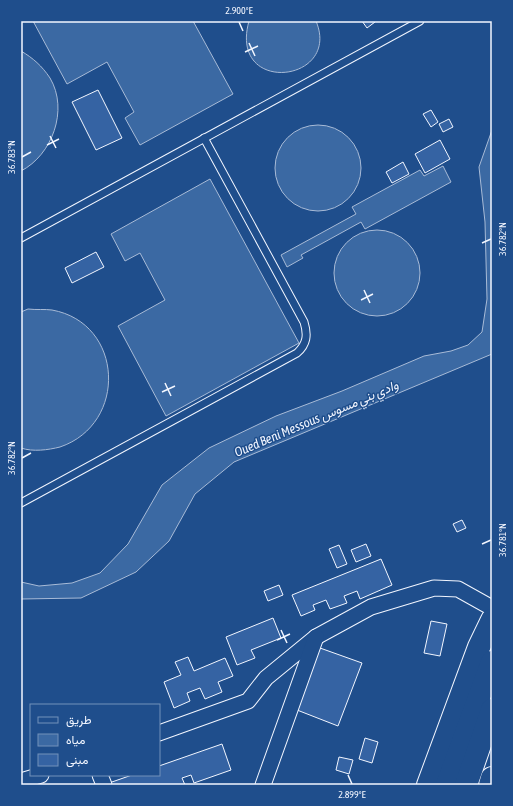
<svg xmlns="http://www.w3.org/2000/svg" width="513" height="806" viewBox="0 0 513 806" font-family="'Asap Condensed',Vazirmatn,sans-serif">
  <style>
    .water { fill: #3b69a3; stroke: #a8bbd7 }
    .building { fill: #3563a3; stroke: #f2f6ff }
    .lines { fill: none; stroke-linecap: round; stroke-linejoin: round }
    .lane-casing { stroke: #f2f6ff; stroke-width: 9 }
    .street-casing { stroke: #f2f6ff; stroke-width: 17 }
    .primary-casing { stroke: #f2f6ff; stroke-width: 24 }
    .highway-casing { stroke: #f2f6ff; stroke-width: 24 }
    .lane { stroke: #1f4e8c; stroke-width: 7 }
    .street { stroke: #1f4e8c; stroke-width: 15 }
    .primary { stroke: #1f4e8c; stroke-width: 22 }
    .highway { stroke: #1f4e8c; stroke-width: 22 }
    .ticks { fill: none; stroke: #f2f6ff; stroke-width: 1.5 }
    .labels { text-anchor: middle; stroke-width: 3; stroke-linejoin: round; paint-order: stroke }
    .water-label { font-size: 13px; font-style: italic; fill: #f2f6ff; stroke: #1f4e8c }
    .neatline { fill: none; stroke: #f2f6ff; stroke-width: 1.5 }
    .ticks-label { font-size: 10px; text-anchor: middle; fill: #f2f6ff }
  </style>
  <rect width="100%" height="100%" fill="#1f4e8c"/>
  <g class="water">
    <polygon points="33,21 193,21 233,94 140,145 125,118 134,112 107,62 67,84"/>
    <path d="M249,21H316C342,83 228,96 249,21Z"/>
    <path d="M21,51C33,58 42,66 50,78C69,110 52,155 21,171Z"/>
    <circle cx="318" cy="168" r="43"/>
    <polygon points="492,130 492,354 234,462 195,494 169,541 136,572 81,598 21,599 21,582 39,586 72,583 100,573 128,544 162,485 209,448 276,416 342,391 424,356 451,351 468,345 482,332 487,299 485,222 479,167"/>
    <polygon points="443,166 451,182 365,229 361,222 301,255 303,258 287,267 281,255 356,214 352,207 420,170 424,176"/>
    <polygon points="210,179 299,343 166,416 118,326 165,300 140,253 125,261 111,234"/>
    <circle cx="377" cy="273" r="43"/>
    <path d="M28,309C36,310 45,309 52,310C124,323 128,424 60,447C48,450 33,452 21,448V312Z"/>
  </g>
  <g class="building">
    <polygon points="362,21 375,21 375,22 367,28"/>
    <polygon points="98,90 122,138 96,150 72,102"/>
    <polygon points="431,110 438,122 431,127 423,114"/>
    <polygon points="449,119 453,127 443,132 439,124"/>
    <polygon points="440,140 450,159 425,173 415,154"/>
    <polygon points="403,162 409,174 392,183 386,172"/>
    <polygon points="96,252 104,267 72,283 65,268"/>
    <polygon points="462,520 466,528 457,532 453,524"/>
    <polygon points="366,544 371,556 356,562 351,550"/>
    <polygon points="339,545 347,564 337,568 329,549"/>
    <polygon points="381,559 392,585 360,599 357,591 344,596 347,603 330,609 326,600 313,605 315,610 301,616 292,595"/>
    <polygon points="279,585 283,595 268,601 264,591"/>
    <polygon points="273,618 281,638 251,650 255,658 237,665 226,637"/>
    <polygon points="431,621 447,624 440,656 424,653"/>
    <polygon points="320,648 362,663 338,726 297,710"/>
    <polygon points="188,657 194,671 225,658 233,676 218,682 222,692 205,699 200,688 187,693 190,701 174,708 164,682 181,675 175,662"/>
    <polygon points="365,738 378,742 372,763 359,759"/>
    <polygon points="222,744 231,770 194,783 191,775 182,778 185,785 110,785 109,783 132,775 159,775 159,766"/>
    <polygon points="339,757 353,760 349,774 336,770"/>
  </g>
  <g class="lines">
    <g class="lane-casing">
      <g id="lane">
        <polyline points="21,238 420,21"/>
        <path d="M21,503L297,353C307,344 308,335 304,322L204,138"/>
      </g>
    </g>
    <g class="street-casing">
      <g id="street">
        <polyline points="159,733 248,701 266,678 316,637 371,607 434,588 458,589 492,608"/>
        <polyline points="100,775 104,785"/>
        <polyline points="21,781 41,775"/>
        <polyline points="263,785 316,637"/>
      </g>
    </g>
    <g class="primary-casing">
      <g id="primary">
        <polyline points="428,785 479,647 492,620"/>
        <polyline points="490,785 492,778"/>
      </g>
    </g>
    <g class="highway-casing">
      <g id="highway">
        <polyline points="447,785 492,662"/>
        <polyline points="466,785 492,710"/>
      </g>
    </g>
    <use href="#lane" class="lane"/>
    <use href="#street" class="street"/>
    <use href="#primary" class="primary"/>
    <use href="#highway" class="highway"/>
  </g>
  <path class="ticks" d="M239,22L243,31M249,43L255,56M245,52L258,46M50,136L56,148M47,145L59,139M22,157L31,152M482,243L491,239M364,290L370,303M361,300L373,294M165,383L171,396M162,392L175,386M22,458L31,453M482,544L491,540M281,630L287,643M277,640L290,634M348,775L352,784"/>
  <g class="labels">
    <g class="water-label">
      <text transform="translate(316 418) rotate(-23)" y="5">Oued Beni Messous وادي بني مسوس</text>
    </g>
  </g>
  <rect width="513" height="806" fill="none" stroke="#1f4e8c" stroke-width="44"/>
  <rect x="30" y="704" width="130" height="72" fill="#1f4e8c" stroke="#7391ba"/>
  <rect x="38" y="717" width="20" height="6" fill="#1f4e8c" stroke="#7391ba"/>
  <text x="66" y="724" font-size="12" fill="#f2f6ff">طريق</text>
  <rect x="38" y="734" width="20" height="12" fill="#3b69a3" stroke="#7391ba"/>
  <text x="66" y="744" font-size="12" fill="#f2f6ff">مياه</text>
  <rect x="38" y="754" width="20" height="12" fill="#3563a3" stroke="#7391ba"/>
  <text x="66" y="764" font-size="12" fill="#f2f6ff">مبنى</text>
  <rect x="22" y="22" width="469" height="762" class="neatline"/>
  <g class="ticks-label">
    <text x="239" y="14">2.900°E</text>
    <text transform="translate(11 157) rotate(-90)" y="4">36.783°N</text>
    <text transform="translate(502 239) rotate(-90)" y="4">36.782°N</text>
    <text transform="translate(11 458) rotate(-90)" y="4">36.782°N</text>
    <text transform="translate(502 540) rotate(-90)" y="4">36.781°N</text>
    <text x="352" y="798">2.899°E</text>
  </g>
</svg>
